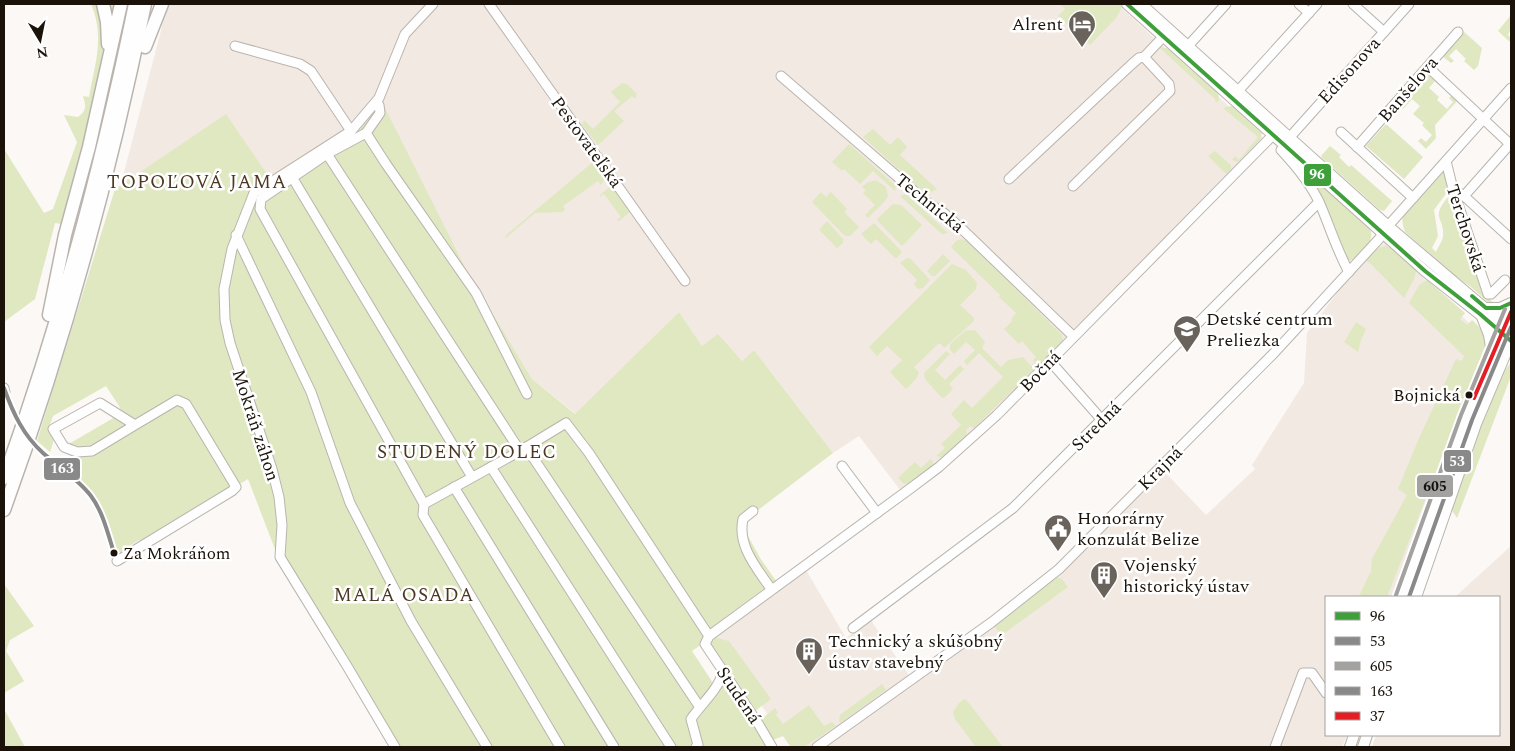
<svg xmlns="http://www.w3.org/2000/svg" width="1515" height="751" viewBox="0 0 1515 751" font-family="Spectral,serif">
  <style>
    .built { fill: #f2e9e2 }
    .green { fill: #e0e8c1 }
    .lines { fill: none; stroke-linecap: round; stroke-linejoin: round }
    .minor-casing { stroke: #bab4af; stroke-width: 11 }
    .major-casing { stroke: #bab4af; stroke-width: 12 }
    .highway-casing { stroke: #bab4af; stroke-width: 15 }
    .minor { stroke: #fefefe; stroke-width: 9 }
    .major { stroke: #fefefe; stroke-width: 10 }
    .highway { stroke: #fefefe; stroke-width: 12 }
    .bus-1-casing { stroke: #fff; stroke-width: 8 }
    .bus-2-casing { stroke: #fff; stroke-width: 8 }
    .bus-3-casing { stroke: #fff; stroke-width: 8 }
    .bus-4-casing { stroke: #fff; stroke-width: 8 }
    .bus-5-casing { stroke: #fff; stroke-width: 8 }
    .bus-1 { stroke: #3fa03b; stroke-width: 4 }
    .bus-2 { stroke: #898989; stroke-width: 4 }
    .bus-3 { stroke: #a3a2a0; stroke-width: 4 }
    .bus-4 { stroke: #898989; stroke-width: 4 }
    .bus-5 { stroke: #e31e24; stroke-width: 4 }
    .bus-dot { fill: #1b130a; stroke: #fff; stroke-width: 2 }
    .labels { text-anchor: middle; stroke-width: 5; stroke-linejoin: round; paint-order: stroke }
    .bus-label { font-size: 17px; fill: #1b130a; stroke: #fff; text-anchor: end }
    .poi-label { font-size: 18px; fill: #1b130a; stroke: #fff; text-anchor: start }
    .street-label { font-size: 18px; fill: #1b130a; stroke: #fff }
    .neighbourhood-label { font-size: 19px; letter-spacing: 1px; fill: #4c3723; stroke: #fff }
    .line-badge { stroke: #fff; stroke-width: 2 }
    .badge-label { font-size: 14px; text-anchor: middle; font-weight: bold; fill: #fff }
    .pale-badge-label { font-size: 14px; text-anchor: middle; font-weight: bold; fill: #111 }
  </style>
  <rect width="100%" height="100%" fill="#fbf8f5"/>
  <g class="built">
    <polygon points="170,4 1117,4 1270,144 1046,366 904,495 859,436 833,453 754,350 742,361 702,346 679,312 576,414 532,379 466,269 381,103 359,129 273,183 121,184 164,19"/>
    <polygon points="1386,241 1477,331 1480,359 1437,471 1394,597 1326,597 1326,735 1347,735 1342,747 791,747 712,637 806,570 846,638 870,619 910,677 1061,565 1158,465 1206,515 1255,469 1252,465 1304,383 1307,333 1346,281"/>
    <polygon points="1511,546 1511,747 1372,747 1376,735 1499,735 1499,597 1455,597"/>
  </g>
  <g class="green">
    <path d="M91,4H132L105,20L106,34L88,128L61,224L55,223L35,299L4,322V149L44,213L53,209L77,142L64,115L78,117C87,110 86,106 83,96L89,97C95,63 105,37 91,4Z"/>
    <polygon points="1060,4 1120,4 1122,7 1116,18 1090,45 1058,16 1065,9"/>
    <polygon points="1511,15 1511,28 1508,35 1511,38 1511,43 1498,31"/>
    <polygon points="1463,31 1482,48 1478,66 1474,70 1464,61 1466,59 1456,49 1449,56 1454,61 1451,63 1442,56"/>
    <polygon points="1159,47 1167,48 1173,52 1218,92 1219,100 1216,103 1215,99"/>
    <polygon points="1427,73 1430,74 1442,82 1439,85 1435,81 1429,88 1439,97 1437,100 1447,109 1453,102 1449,98 1454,93 1459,99 1435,125 1436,138 1426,149 1418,141 1421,138 1426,142 1432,135 1422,125 1424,123 1413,114 1420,106 1412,99 1403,109 1398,104 1410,91 1412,93 1411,90"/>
    <polygon points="622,83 627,84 637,94 635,99 632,96 614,111 624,121 598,145 582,125 584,120 593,129 620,102 611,92"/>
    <polygon points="382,102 466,269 532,379 575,414 679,312 702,346 718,334 742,361 754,350 833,453 745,520 748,536 760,558 781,588 713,637 729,641 771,699 754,712 702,644 692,651 713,683 725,678 767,745 766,747 391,747 278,557 248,479 141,544 139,540 128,547 130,551 123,555 116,550 96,498 79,477 67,445 122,413 119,406 106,386 53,416 49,427 55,437 50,452 37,441 115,189 226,114 273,183 359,129"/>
    <polygon points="1231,106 1235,108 1262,133 1260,140 1238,162 1232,160 1235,156 1239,160 1258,137 1223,108"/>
    <polygon points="1386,124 1423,157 1404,179 1366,146"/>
    <polygon points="873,129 890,145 898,137 907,147 900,155 937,189 930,193 924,192 863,137"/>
    <polygon points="849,144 896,186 895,191 873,171 860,184 844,169 842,171 832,162"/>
    <polygon points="1330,146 1341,155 1339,157 1349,167 1351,165 1392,201 1384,211 1380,210 1322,158 1321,156"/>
    <polygon points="1215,151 1231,165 1231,170 1226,174 1208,156"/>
    <polygon points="594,161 605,178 601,185 598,181 563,206 565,210 562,212 535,213 506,238 505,236"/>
    <path d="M1444,170L1450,188L1434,210L1438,236L1432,248L1436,252C1438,247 1442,242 1443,237C1445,216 1429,219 1449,196H1452L1488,297L1494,304L1489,303L1471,287L1451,273L1405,232L1403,226L1402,216Z"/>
    <path d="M1311,175L1370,229C1376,241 1360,259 1348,261L1345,260L1309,181L1312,179Z"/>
    <polygon points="876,180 886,187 888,196 884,202 868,218 865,215 875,205 863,193 866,190 862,187 868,182"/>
    <polygon points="611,186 630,212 619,221 617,220 621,217 604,194 600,197 600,195"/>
    <polygon points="821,192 826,197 831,192 847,209 844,212 859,227 850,236 846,236 843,234 812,202"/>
    <polygon points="906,194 948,233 942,234 900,196"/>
    <polygon points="893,204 901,205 922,225 902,246 877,220 878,218"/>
    <polygon points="827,221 843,239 843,243 837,248 819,230"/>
    <polygon points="874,223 901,251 902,252 896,259 876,239 871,244 861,234"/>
    <polygon points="961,239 967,241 974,248 1062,335 1063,341 974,428 970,426 966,430 967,435 966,439 945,458 936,456 945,448 941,444 961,425 951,414 964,400 972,408 1003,377 979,353 967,365 964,361 975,350 966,342 954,354 950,350 950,344 965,331 975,330 985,342 982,348 1001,367 1008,360 1023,357 1031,366 1035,362 1033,360 1036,357 1022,341 1019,344 1004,329 1012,321 1011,320 1016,313 999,297 1000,295 951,247 956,241"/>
    <polygon points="1387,246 1391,247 1416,270 1415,277 1404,298 1371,264 1365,260 1380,247"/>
    <polygon points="943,254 950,261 935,276 932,276 927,271"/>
    <polygon points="907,258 910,258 930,280 923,288 918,289 914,284 917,280 900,263"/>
    <polygon points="952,264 966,270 977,283 976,289 960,305 974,318 974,321 944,348 941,344 938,344 914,367 919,373 916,379 906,389 890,372 902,360 887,346 877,356 869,347"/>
    <path d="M1427,280L1465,313L1460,319L1467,325L1472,320C1481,328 1486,334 1485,347L1387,597H1360L1359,596L1371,571L1372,559L1407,495L1398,489L1419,438L1456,359L1462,361L1464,356L1409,303L1419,285Z"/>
    <polygon points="1356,322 1366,329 1361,340 1358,352 1344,342"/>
    <polygon points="946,351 950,354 935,370 945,380 960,365 964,369 949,384 953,389 944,398 941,397 925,379 924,373"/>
    <polygon points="1495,357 1497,358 1478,404 1413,597 1406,597 1477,400"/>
    <path d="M1511,363V376L1457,518L1451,509C1461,483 1494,376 1511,363Z"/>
    <path d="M931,459L933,462C931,474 915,482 904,484L898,478L915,462L921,468Z"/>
    <polygon points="1056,577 1062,579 1068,587 1002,635 1010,646 994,626 980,637 978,635"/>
    <polygon points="4,584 34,626 10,640 6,651 24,681 4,693"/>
    <polygon points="882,684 886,690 840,723 839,720 840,715"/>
    <polygon points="965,699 968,702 1003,747 976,747 955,719 953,712 959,703"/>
    <polygon points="809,705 824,726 832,722 836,726 804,747 791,747 783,736 773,740 760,720 775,708 778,713 776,715 783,724"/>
    <polygon points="4,709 25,747 4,747"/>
  </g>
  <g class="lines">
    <g class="minor-casing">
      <g id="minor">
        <polyline points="489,4 685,281"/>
        <polyline points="1299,4 1309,13"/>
        <polyline points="1353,4 1384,32"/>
        <polyline points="235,46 300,64 311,71 351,131"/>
        <polyline points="1188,46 1226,4"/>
        <polyline points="1428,67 1511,145"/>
        <polyline points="781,76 929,204 944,213 963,230 1073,336"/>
        <polyline points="1238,91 1317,4"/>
        <polyline points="379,105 380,113 366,133 327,154 261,199 260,209 424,504 423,515 560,747"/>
        <polyline points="1341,132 1413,198"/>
        <polyline points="366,133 386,164 476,293 527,394"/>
        <polyline points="1357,147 1458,32"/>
        <path d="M1281,150C1296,166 1311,184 1320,204C1330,227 1337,251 1349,272"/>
        <polyline points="327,154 520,451"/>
        <polyline points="1446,161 1453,189 1488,294 1491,294 1505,280"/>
        <polyline points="292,177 472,477"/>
        <polyline points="1009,179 1132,64 1139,58 1144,57 1164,36"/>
        <polyline points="1073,186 1170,91 1169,84 1144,57"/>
        <polyline points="1453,189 1464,196 1511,239"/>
        <polyline points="1464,196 1510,144"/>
        <polyline points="236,235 311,392 350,503 411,621 487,747"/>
        <polyline points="1050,361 1102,420"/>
        <polyline points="4,388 5,392"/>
        <polyline points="526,447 699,706"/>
        <polyline points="842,466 877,513"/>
        <polyline points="491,467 671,747"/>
        <polyline points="454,487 614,747"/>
        <polyline points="424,504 520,451 566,423 589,453 709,636"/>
        <path d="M753,511L743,519C737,546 757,568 771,589"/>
        <polyline points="117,561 232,491 236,487 186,404 177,400 135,425 100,403 53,429 64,447 77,452 92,451 135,425"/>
        <polyline points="853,628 1013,508 1319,202"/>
        <polyline points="395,747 347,666 280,557 282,525 279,497 272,469 230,343 225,320 224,289 232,249 254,193 351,131 379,98 405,34 433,4"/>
        <path d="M696,747L698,745L691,719C702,703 718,690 723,672"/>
        <polyline points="772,747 759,725 705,644 709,636 911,488 939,467 997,415 1273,135 1290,137 1409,4"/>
        <polyline points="817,747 992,622 1059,569 1274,353 1379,239 1388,226 1511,88"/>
        <polyline points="1275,747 1303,673 1312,673 1326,693"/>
      </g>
    </g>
    <g class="major-casing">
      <g id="major">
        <polyline points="1127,4 1425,271 1496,327 1511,343"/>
        <polyline points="1141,4 1388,226 1500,321 1511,333"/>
        <polyline points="1486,308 1500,308 1511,303"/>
        <polyline points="1482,317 1489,335 1492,353"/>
        <path d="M1402,597C1436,501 1468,404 1511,312"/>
        <polyline points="1416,597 1476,424 1511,341"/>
        <polyline points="1350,747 1354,735"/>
        <polyline points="1363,747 1367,735"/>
      </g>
    </g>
    <g class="highway-casing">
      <g id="highway">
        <polyline points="103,4 107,22 108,44"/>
        <polyline points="145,47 162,4"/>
        <polyline points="49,315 65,235 89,147 121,4"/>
        <path d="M4,478C60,324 102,164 135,4"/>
        <path d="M4,510C64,345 110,176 145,4"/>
      </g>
    </g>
    <use href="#minor" class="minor"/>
    <use href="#major" class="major"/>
    <use href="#highway" class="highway"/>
    <g class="bus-1-casing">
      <g id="bus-1">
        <polyline points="1127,4 1425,271 1480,314 1511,341"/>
        <polyline points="1472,296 1486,308 1500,308 1511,303"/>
      </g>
    </g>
    <g class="bus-2-casing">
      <polyline id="bus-2" points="1409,597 1472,420 1511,327"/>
    </g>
    <g class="bus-3-casing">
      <polyline id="bus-3" points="1396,595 1461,415 1505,309"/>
    </g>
    <g class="bus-4-casing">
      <path id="bus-4" d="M4,388C13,413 23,435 43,453C59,467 78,479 91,496C103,512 108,534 114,553"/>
    </g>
    <g class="bus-5-casing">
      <polyline id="bus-5" points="1474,398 1511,312"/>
    </g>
    <use href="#bus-1" class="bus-1"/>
    <use href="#bus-2" class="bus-2"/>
    <use href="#bus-3" class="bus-3"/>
    <use href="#bus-4" class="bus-4"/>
    <use href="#bus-5" class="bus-5"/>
  </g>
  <defs>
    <g id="hotel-pin" transform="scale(1.4375)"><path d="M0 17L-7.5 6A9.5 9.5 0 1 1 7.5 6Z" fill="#69635c" stroke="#fff"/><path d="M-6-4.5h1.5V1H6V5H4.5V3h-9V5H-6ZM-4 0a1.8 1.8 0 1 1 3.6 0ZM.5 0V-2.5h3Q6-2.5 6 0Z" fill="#fff"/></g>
    <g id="school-pin" transform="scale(1.4375)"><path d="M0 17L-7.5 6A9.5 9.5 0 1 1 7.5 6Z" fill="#69635c" stroke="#fff"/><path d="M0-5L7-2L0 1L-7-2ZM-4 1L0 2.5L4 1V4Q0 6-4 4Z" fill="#fff"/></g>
    <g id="civic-pin" transform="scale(1.4375)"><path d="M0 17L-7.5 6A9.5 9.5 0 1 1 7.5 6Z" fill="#69635c" stroke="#fff"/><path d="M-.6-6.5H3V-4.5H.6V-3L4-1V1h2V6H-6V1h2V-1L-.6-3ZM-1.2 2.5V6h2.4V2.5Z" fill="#fff"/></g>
    <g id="building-pin" transform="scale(1.4375)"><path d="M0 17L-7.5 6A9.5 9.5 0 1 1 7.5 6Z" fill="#69635c" stroke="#fff"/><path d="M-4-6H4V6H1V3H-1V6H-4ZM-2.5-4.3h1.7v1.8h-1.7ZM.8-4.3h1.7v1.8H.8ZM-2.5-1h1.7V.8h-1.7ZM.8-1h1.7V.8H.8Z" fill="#fff"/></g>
  </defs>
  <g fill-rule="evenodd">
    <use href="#hotel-pin" x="1082" y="24"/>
    <use href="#school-pin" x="1187" y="329"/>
    <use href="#civic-pin" x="1058" y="528"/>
    <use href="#building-pin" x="1104" y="575"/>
    <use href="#building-pin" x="809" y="651"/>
  </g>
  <g class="bus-dot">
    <circle cx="1469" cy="395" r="4.5"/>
    <circle cx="114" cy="553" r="4.5"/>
  </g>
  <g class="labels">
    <g class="bus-label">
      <text x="1460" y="401">Bojnická</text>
      <text x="123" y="559" text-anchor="start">Za Mokráňom</text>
    </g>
    <g class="poi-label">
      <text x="1063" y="30" text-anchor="end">Alrent</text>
      <text x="1206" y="325">Detské centrum<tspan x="1206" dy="21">Preliezka</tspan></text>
      <text x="1077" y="524">Honorárny<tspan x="1077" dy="21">konzulát Belize</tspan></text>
      <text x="1123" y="571">Vojenský<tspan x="1123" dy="21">historický ústav</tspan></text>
      <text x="828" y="647">Technický a skúšobný<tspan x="828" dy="21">ústav stavebný</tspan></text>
    </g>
    <g class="street-label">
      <text transform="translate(1349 70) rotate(-48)" y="6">Edisonova</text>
      <text transform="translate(1408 89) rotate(-49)" y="6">Banšelova</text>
      <text transform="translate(587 142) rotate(54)" y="6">Pestovateľská</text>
      <text transform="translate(930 203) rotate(39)" y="6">Technická</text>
      <text transform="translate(1466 228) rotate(72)" y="6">Terchovská</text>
      <text transform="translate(1040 371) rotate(-46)" y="6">Bočná</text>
      <text transform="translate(256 425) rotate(72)" y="6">Mokráň záhon</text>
      <text transform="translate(1096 426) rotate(-45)" y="6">Stredná</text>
      <text transform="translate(1160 468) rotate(-45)" y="6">Krajná</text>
      <text transform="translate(739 695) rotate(56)" y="6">Studená</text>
    </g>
    <g class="neighbourhood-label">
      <text x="197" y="188">TOPOĽOVÁ JAMA</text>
      <text x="467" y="458">STUDENÝ DOLEC</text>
      <text x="404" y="601">MALÁ OSADA</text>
    </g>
  </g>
  <g class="line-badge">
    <rect x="1303" y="163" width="29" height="24" rx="5" fill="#3fa03b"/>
    <rect x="1443" y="449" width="29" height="24" rx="5" fill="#898989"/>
    <rect x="43" y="457" width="38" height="24" rx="5" fill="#898989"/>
    <rect x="1416" y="474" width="38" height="24" rx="5" fill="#a3a2a0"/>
  </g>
  <g class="badge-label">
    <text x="1317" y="179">96</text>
    <text x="1457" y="466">53</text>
    <text x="62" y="473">163</text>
  </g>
  <g class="pale-badge-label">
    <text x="1435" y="491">605</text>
  </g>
  <rect width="1515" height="751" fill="none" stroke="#1b130a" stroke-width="10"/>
  <rect x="1325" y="596" width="175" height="140" fill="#ffffff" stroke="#a4a19d"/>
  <rect x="1335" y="612" width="25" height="8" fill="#3fa03b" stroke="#a4a19d"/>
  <text x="1370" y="621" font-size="15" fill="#1b130a">96</text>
  <rect x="1335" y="637" width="25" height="8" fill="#898989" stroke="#a4a19d"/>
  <text x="1370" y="646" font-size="15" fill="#1b130a">53</text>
  <rect x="1335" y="662" width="25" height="8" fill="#a3a2a0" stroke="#a4a19d"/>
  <text x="1370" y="671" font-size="15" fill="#1b130a">605</text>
  <rect x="1335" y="687" width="25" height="8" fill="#898989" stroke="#a4a19d"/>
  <text x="1370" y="696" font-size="15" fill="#1b130a">163</text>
  <rect x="1335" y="712" width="25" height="8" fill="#e31e24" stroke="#a4a19d"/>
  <text x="1370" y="721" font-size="15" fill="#1b130a">37</text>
  <g transform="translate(40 40) rotate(170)" stroke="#ffffff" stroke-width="4" paint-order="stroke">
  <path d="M0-4L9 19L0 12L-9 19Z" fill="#1b130a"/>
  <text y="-8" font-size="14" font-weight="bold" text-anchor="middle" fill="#1b130a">N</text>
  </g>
</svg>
